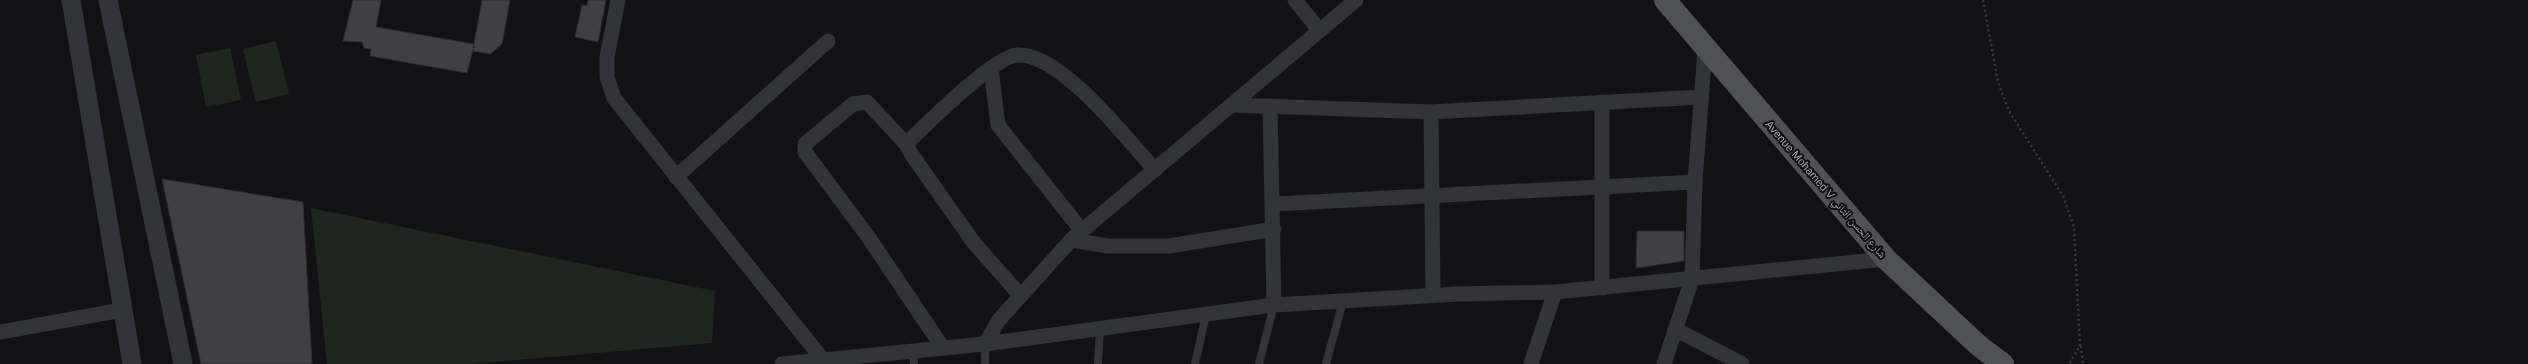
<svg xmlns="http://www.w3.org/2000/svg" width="2528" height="364" viewBox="0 0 2528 364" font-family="Helvetica,'Noto Naskh Arabic',sans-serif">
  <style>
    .green { fill: #1f2620 }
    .building { fill: #3f3f44; stroke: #2d2c30 }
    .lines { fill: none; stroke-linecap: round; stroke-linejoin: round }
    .path { stroke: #393a40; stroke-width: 2.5; stroke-dasharray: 2 3; stroke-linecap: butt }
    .service { stroke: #333439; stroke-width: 8 }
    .minor { stroke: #333439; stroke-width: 15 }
    .tertiary { stroke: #333439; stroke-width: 19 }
    .primary { stroke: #505057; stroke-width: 22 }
    .labels { text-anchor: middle; stroke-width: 4; stroke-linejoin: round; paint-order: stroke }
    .street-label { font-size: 11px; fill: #a4a7b4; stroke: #0d0d0f }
  </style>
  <rect width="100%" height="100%" fill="#121214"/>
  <g class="green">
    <polygon points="276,41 289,94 256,102 243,49"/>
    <polygon points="230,48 241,100 206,107 196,55"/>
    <polygon points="311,208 715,291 712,343 470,364 327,364"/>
  </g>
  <g class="building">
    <polygon points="353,0 381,0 376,27 474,44 482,0 510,0 502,44 490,54 473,51 474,46 467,73 370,56 371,49 364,48 362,42 343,41"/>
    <polygon points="588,0 606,0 598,42 575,37 582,5 587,6"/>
    <polygon points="162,179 303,202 312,364 201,364"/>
    <polygon points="1637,231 1684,231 1684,261 1636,268"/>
  </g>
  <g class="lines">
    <g class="path">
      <polyline points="1983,0 1998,82 2009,111 2063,196 2074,227 2080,346 2069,364"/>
      <polyline points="2081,346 2083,364"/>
    </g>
    <g class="service">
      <polyline points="913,353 914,364"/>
      <polyline points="985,364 985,344"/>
      <polyline points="1098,364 1100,329"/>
      <polyline points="1195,364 1206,315"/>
      <polyline points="1259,364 1274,305"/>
      <polyline points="1326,364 1343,301"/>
    </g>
    <g class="minor">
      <polyline points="618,0 607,57 607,77 614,98 823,360"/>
      <polyline points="1295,0 1319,30"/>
      <polyline points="991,68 998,125 1082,231"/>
      <polyline points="1602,102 1602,288"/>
      <polyline points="1231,105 1431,112 1701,97"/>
      <polyline points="1270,106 1274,305"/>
      <polyline points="1431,112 1433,295"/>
      <polyline points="906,144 867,102 853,104 805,144 805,152 869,238 943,348"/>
      <polyline points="676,177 828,41"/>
      <polyline points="1274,204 1695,182"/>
      <polyline points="1071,240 1108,246 1169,246 1274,229"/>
      <path d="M1020,295L974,243L912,155L906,144L912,138C931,120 994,57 1017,55C1060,52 1127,139 1155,170"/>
      <polyline points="1675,329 1742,364"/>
      <polyline points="0,332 122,310"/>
      <polyline points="985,344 999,320 1071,240 1356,0"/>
      <polyline points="782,364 985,344 1274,305 1458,294 1555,292 1886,259"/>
      <polyline points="1531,364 1555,292"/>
      <polyline points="1664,364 1692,279 1695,182 1705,49"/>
    </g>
    <g class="tertiary">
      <polyline points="71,0 132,364"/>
      <polyline points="108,0 183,364"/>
    </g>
    <polyline class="primary" points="1665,0 1886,259 1978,345 2003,364"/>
  </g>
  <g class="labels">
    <g class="street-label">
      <text transform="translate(1826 189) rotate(49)" y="4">Avenue Mohamed V شارع الحسن الثاني</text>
    </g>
  </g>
</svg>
